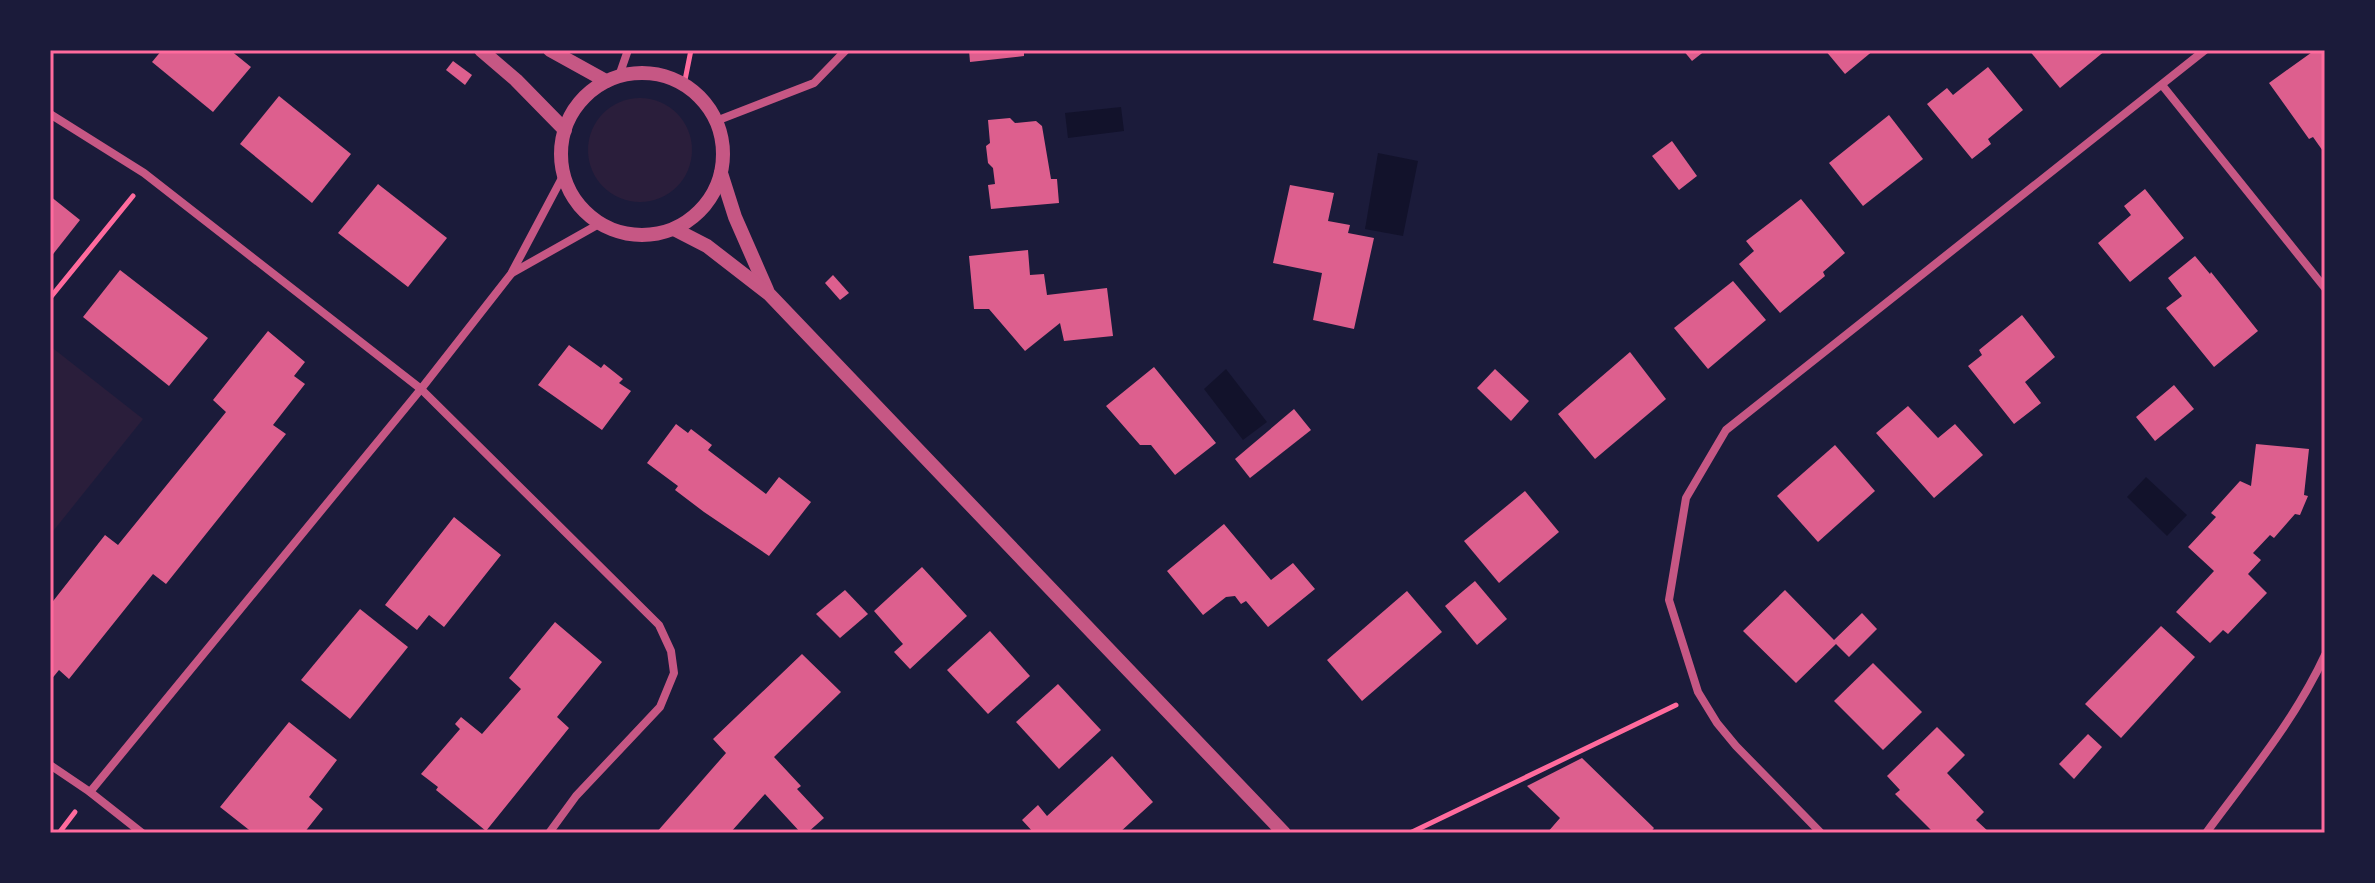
<svg xmlns="http://www.w3.org/2000/svg" width="2375" height="883" viewBox="0 0 2375 883" font-family="'Alegreya Sans',sans-serif">
  <style>
    .green { fill: #2a1e3b }
    .water { fill: #12122b }
    .building { fill: #dd5f8e }
    .lines { fill: none; stroke-linecap: round; stroke-linejoin: round }
    .path { stroke: #ff6b9d; stroke-width: 5 }
    .minor { stroke: #c65784; stroke-width: 8 }
    .tertiary { stroke: #c65784; stroke-width: 14 }
    .neatline { fill: none; stroke: #ff6b9d; stroke-width: 3 }
  </style>
  <rect width="100%" height="100%" fill="#1b1b3a"/>
  <g class="green">
    <circle cx="640" cy="150" r="52"/>
    <polygon points="50,346 143,419 50,535"/>
  </g>
  <g class="water">
    <polygon points="1121,107 1124,131 1068,138 1065,113"/>
    <polygon points="1378,153 1418,161 1403,236 1365,229"/>
    <polygon points="1226,369 1267,422 1243,440 1204,389"/>
    <polygon points="2146,477 2187,515 2167,536 2127,497"/>
  </g>
  <g class="building">
    <polygon points="162,50 230,50 251,67 213,112 152,62"/>
    <polygon points="969,50 1024,50 1024,56 970,62"/>
    <polygon points="1683,50 1706,50 1692,61"/>
    <polygon points="1825,50 1874,50 1845,74"/>
    <polygon points="2029,50 2106,50 2060,88"/>
    <polygon points="2315,50 2320,50 2325,58 2325,154 2313,137 2309,139 2269,83"/>
    <polygon points="453,61 472,75 465,85 446,70"/>
    <polygon points="1988,67 2023,110 1988,139 1991,144 1972,159 1927,104 1947,88 1953,95"/>
    <polygon points="279,96 351,154 312,203 240,144"/>
    <polygon points="1889,115 1923,159 1863,206 1829,163"/>
    <polygon points="1010,118 1015,123 1036,121 1042,126 1051,179 1057,179 1059,203 991,209 988,185 995,184 993,168 988,163 986,146 990,143 988,120"/>
    <polygon points="1672,141 1697,176 1679,190 1652,156"/>
    <polygon points="378,184 447,238 408,287 338,233"/>
    <polygon points="1290,185 1334,193 1328,221 1350,225 1348,233 1374,238 1354,329 1313,320 1322,273 1273,263"/>
    <polygon points="2145,189 2184,238 2130,282 2098,243 2131,215 2124,206"/>
    <polygon points="50,196 80,220 50,258"/>
    <polygon points="1801,199 1845,253 1823,272 1825,276 1780,313 1739,264 1754,251 1746,241"/>
    <polygon points="1028,250 1030,275 1044,274 1047,295 1107,288 1113,336 1064,341 1060,323 1025,351 989,309 974,309 969,256"/>
    <polygon points="2195,256 2210,274 2211,272 2258,331 2214,367 2166,308 2182,296 2168,278"/>
    <polygon points="120,270 208,338 169,386 83,317"/>
    <polygon points="833,275 849,293 840,300 825,283"/>
    <polygon points="1733,281 1766,320 1708,369 1674,328"/>
    <polygon points="2022,315 2055,357 2025,382 2041,403 2014,424 1968,366 1982,355 1979,350"/>
    <polygon points="268,331 305,362 294,376 305,384 273,425 286,434 166,584 153,574 69,679 59,670 50,681 50,605 105,535 118,545 226,412 213,400"/>
    <polygon points="569,345 601,368 604,364 623,379 619,383 631,391 602,430 538,385"/>
    <polygon points="1630,352 1666,399 1595,459 1558,414"/>
    <polygon points="1154,367 1216,443 1175,475 1151,445 1140,445 1106,406"/>
    <polygon points="1495,369 1529,401 1511,421 1477,388"/>
    <polygon points="2174,385 2194,409 2155,441 2136,417"/>
    <polygon points="1908,406 1938,438 1955,424 1983,455 1934,498 1876,433"/>
    <polygon points="1294,409 1311,430 1250,478 1235,459"/>
    <polygon points="676,424 688,433 691,429 712,445 708,450 766,494 779,477 811,502 769,556 704,512 675,490 678,486 647,463"/>
    <polygon points="2256,444 2309,449 2304,495 2308,496 2300,515 2295,514 2274,538 2270,535 2253,553 2261,560 2248,574 2267,593 2228,634 2223,630 2210,643 2176,612 2214,571 2188,547 2216,517 2211,513 2240,481 2251,486"/>
    <polygon points="1835,445 1875,491 1818,542 1777,496"/>
    <polygon points="1525,491 1559,532 1499,583 1464,541"/>
    <polygon points="454,517 501,555 444,627 429,615 417,630 385,605"/>
    <polygon points="1224,524 1271,580 1293,563 1315,589 1268,627 1246,601 1241,604 1235,596 1226,597 1203,615 1167,571"/>
    <polygon points="922,567 967,616 910,669 894,652 903,644 874,611"/>
    <polygon points="1475,581 1507,619 1477,645 1445,606"/>
    <polygon points="845,590 868,614 840,638 816,614"/>
    <polygon points="1785,590 1834,640 1862,613 1877,629 1849,657 1836,644 1796,683 1743,631"/>
    <polygon points="1407,591 1442,632 1362,701 1327,660"/>
    <polygon points="360,609 408,647 350,719 301,680"/>
    <polygon points="555,622 602,662 557,717 569,728 486,831 436,790 438,787 421,774 460,729 455,724 461,717 482,734 521,689 509,678"/>
    <polygon points="2161,626 2195,657 2121,738 2085,704"/>
    <polygon points="990,631 1030,676 988,714 947,670"/>
    <polygon points="802,654 841,692 774,757 801,786 797,789 824,818 807,833 801,833 765,794 730,833 656,833 726,753 713,739"/>
    <polygon points="1873,663 1922,712 1883,750 1834,701"/>
    <polygon points="1058,684 1101,730 1059,769 1016,722"/>
    <polygon points="289,722 337,760 309,797 323,809 304,833 253,833 220,807"/>
    <polygon points="1937,727 1965,755 1947,773 1984,812 1976,820 1990,833 1934,833 1895,794 1900,790 1887,776"/>
    <polygon points="2088,734 2102,747 2074,779 2059,764"/>
    <polygon points="1112,756 1153,802 1119,833 1034,833 1022,820 1038,805 1047,816"/>
    <polygon points="1582,758 1654,828 1650,833 1547,833 1560,818 1527,786"/>
  </g>
  <g class="lines">
    <g class="path">
      <polyline points="684,85 691,50"/>
      <polyline points="50,298 133,196"/>
      <polyline points="59,833 75,812"/>
      <polyline points="1410,833 1676,705"/>
    </g>
    <g class="minor">
      <polyline points="620,73 628,50"/>
      <polyline points="2162,85 2325,288"/>
      <polyline points="50,114 144,173 421,389 659,625 671,651 674,673 660,707 576,796 549,833"/>
      <polyline points="716,121 814,83 846,50"/>
      <polyline points="512,273 599,224"/>
      <polyline points="50,765 90,792 142,833"/>
      <polyline points="90,792 421,389 511,274 563,176"/>
      <polyline points="1821,833 1736,746 1717,723 1698,692 1669,600 1686,498 1726,430 2205,50"/>
      <path d="M2206,833C2248,776 2295,720 2325,655"/>
    </g>
    <g class="tertiary">
      <polyline points="481,50 516,80 565,130"/>
      <polyline points="550,50 606,81"/>
      <circle cx="642" cy="154" r="81"/>
      <polyline points="721,173 735,217 767,290"/>
      <polyline points="674,229 707,246 769,294 1284,833"/>
    </g>
  </g>
  <rect width="2375" height="883" fill="none" stroke="#1b1b3a" stroke-width="104"/>
  <rect x="52" y="52" width="2271" height="779" class="neatline"/>
</svg>
